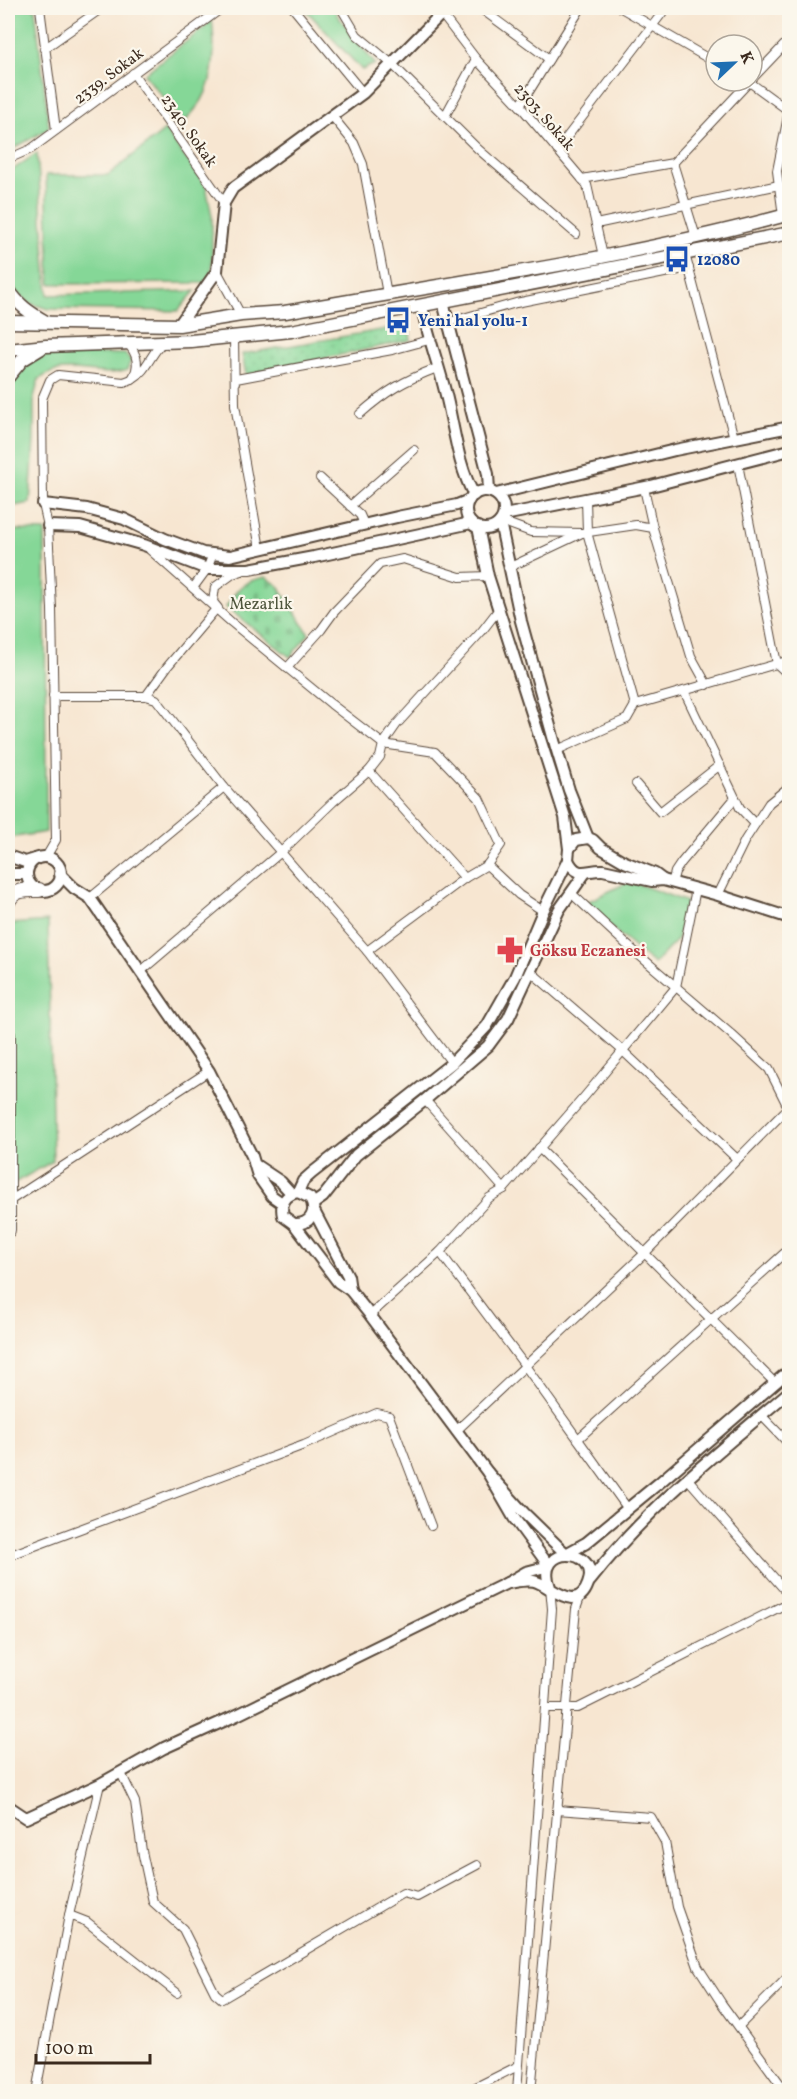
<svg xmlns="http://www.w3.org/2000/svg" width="797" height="2099" viewBox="0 0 797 2099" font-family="Vollkorn,serif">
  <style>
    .grass { fill: url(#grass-dots); stroke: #60805a; stroke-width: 1.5 }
    .cemetery { fill: url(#cemetery-stones); stroke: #60805a; stroke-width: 1.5 }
    .green { fill: #85d797; stroke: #60805a; stroke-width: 1.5 }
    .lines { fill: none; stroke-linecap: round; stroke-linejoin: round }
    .street-casing { stroke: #574639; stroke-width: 10 }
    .secondary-casing { stroke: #574639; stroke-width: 14 }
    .primary-casing { stroke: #574639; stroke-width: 15 }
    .highway-casing { stroke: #574639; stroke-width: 16 }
    .street { stroke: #fff; stroke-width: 8 }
    .secondary { stroke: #fff; stroke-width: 10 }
    .primary { stroke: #fff; stroke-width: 12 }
    .highway { stroke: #fff; stroke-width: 14 }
    .labels { text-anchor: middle; stroke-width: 4.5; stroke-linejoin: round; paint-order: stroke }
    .street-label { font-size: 16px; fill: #3b2a1e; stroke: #fbf7ec }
    .transit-label { font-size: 16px; font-weight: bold; fill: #164399; stroke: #fbf7ec; text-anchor: start }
    .park-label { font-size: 16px; fill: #4e553c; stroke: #fbf7ec }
    .health-label { font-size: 16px; font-weight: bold; fill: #be3a42; stroke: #fbf7ec; text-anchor: start }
  </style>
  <defs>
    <pattern id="grass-dots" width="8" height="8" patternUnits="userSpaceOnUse" patternTransform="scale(1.5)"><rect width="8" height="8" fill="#85d797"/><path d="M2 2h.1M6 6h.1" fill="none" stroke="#74b982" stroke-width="1.8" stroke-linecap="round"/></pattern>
    <pattern id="cemetery-stones" width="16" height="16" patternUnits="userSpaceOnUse" patternTransform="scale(1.5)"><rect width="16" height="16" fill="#85d797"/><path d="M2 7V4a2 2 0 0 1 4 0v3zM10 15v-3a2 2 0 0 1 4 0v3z" fill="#74b982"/></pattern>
  </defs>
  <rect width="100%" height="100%" fill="#fbf7ec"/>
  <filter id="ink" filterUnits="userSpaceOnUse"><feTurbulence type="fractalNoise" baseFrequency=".0167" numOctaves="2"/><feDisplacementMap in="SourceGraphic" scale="12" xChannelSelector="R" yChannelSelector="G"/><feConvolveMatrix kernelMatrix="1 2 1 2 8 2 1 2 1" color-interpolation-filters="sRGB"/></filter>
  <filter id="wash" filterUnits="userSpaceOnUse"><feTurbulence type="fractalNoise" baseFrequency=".008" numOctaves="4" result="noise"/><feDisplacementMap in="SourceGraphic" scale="24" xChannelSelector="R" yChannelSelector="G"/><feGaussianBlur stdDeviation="1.35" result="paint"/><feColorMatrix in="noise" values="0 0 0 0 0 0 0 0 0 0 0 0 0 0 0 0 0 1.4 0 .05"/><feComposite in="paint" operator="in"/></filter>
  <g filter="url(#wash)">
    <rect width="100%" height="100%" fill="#f7e6d1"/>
    <polygon class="grass" points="409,325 411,340 246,375 242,354"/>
    <path class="cemetery" d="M266,577L279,586L309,634L290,657L226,607C238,587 243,581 266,577Z"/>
    <g class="green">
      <polygon points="8,8 35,8 49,128 8,152"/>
      <polygon points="304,8 335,8 337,15 375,64 362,70"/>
      <path d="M212,19C215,45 216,76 202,100C197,108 190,115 184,123L144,74L205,27Z"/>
      <polygon points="165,130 206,186 212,216 212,269 205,283 50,284 46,175 108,175"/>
      <polygon points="37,153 48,295 195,291 178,311 49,309 29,303 16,292 8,276 8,173"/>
      <path d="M57,353L125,354L131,360L127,370C105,378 79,366 56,371C50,372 45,376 39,379L34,397V440L30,503L8,507V400L15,379L34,359Z"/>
      <polygon points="12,530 45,531 46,832 8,838 8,542"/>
      <polygon points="630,881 687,902 677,940 654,964 583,904"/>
      <polygon points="48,921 53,1161 9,1186 11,924"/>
    </g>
  </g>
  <g filter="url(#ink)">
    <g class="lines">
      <g class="street-casing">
        <g id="street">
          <polyline points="40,8 56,130"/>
          <polyline points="293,8 363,93"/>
          <polyline points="341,8 357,35 392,64 478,149 576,234"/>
          <polyline points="437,8 476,59 520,106 587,185 603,256"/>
          <polyline points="480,8 549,59"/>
          <polyline points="621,8 716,63"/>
          <polyline points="44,49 102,8"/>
          <polyline points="133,73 224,203"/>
          <polyline points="752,79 790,39"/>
          <polyline points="748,81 789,111 777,171 783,216"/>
          <polyline points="520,106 581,8"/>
          <polyline points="332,116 354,143 363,164 387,294"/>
          <polyline points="445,116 476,59"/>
          <polyline points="557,150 666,8"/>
          <polyline points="8,159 31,149 222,8"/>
          <polyline points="673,163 696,237"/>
          <polyline points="582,179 673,163 750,81"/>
          <polyline points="596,224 779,185"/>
          <polyline points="685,254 734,438"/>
          <polyline points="217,271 241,315"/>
          <polyline points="449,322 516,303 689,268"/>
          <polyline points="234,337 235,405 260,549"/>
          <path d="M127,343C138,354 140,366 132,379C147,371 151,353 163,342"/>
          <polyline points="236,379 392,350 429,340"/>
          <path d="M360,414C386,391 405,380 437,368"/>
          <polyline points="738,464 777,664 790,676"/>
          <polyline points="320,478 360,515 364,524"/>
          <polyline points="644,488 653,528"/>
          <polyline points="586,499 587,532 635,705"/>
          <polyline points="350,506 414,450"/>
          <polyline points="501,521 531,532 582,533 636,525 653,528 691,656 707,685"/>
          <polyline points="150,550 231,622 331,704 383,744 435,752 479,798 501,845 487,865"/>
          <polyline points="508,568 580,534"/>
          <polyline points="193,588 207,569 213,554"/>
          <polyline points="218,608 213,602 215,587 233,574 242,571"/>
          <polyline points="287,668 321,630 334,612 380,564 403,559 460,577 488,576"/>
          <polyline points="684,691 740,808 755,824"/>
          <polyline points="53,696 146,696 156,699 224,787 367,951 452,1063"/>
          <polyline points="146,696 167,667 216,609"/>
          <polyline points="557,750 627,719 635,705 790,660"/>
          <polyline points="369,771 465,878"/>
          <polyline points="636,784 660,812 720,765"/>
          <polyline points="46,857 56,840 52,609 48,526 43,504 42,399 50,380 58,375 124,382 132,379"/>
          <polyline points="672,883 675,872 681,863 735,798"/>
          <polyline points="571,893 626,944 731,1034 769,1069 789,1109"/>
          <polyline points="718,895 745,840 769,803 790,786"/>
          <polyline points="90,898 224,787"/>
          <polyline points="367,951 465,878 487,865 519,895 543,911"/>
          <polyline points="530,971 623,1051 737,1159"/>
          <polyline points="140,972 280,853 333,802 369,771 380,757 383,744 397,724 482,631 499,609"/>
          <polyline points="425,1100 504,1189"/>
          <polyline points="539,1148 774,1382"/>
          <polyline points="8,1202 209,1071"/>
          <polyline points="440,1252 526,1367 628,1509"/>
          <polyline points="370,1315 440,1252 489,1198 504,1189 585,1096 676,987 696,889"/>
          <polyline points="761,1415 790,1445"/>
          <polyline points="456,1431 644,1254 790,1106"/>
          <polyline points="578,1439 790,1248"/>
          <polyline points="687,1478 790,1596"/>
          <polyline points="8,1556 304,1445 377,1413 389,1416 431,1526"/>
          <polyline points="545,1708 578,1708 790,1602"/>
          <polyline points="121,1773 135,1802 142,1851 153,1902 183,1929 215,1993 222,1999 403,1893 417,1897 477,1865"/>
          <polyline points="557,1810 651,1817 665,1842 677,1907 698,1967 722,2004 786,2092"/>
          <polyline points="69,1915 87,1922 177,1993"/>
          <polyline points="739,2026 790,1975"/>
          <polyline points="36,2092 69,1915 100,1784"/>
          <polyline points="466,2092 518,2066"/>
          <polyline points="517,2092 552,1609 550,1587"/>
          <polyline points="531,2092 576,1609 581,1595"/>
        </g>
      </g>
      <g class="secondary-casing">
        <g id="secondary">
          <polyline points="443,302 488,474 489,491"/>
          <path d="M422,306C427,335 438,362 445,391C454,425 457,464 474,495"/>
          <polyline points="179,325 217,271 224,203 233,188 363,93 447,8"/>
          <circle cx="485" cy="510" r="19"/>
          <polyline points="496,494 675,450 790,427"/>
          <polyline points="43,504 87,509 124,519 165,539 203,553 230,556 397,517 457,505 469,500"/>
          <polyline points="504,515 651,486 790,450"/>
          <polyline points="500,522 521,621 555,744 569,790 588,838"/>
          <polyline points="48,526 80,527 144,545 207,569 249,569 314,557 471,523"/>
          <polyline points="569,849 576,840 588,838 593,840 601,848 625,862 655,874 663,880"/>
          <polyline points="8,856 25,862 35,859"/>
          <circle cx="44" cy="874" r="17"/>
          <path d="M568,860C578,880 587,869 603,870L652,881L663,880L718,895L790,918"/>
          <polyline points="8,874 27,874"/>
          <polyline points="60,874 74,888 90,898 209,1071 252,1156 258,1176 272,1196 282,1203"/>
          <polyline points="257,1166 281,1182 291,1193"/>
          <path d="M298,1192L310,1198C318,1212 310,1225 294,1224L283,1216C280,1203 285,1195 298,1192L303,1181L312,1173L452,1063L487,1026L515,977L543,911L568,860L569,849L565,817L488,576L478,527"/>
          <polyline points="313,1204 323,1197 356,1155 425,1100 488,1046 508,1019 559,910 585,873"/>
          <polyline points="314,1211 348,1276 350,1290"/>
          <polyline points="294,1224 338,1282 350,1290 370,1315 488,1473"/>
          <path d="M590,1581C647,1508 719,1451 790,1391"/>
          <path d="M550,1587C533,1543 602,1547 588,1584C577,1615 550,1585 534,1581C526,1579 515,1582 507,1583L526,1572L549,1566L514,1518L488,1473L524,1513L566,1554L586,1543L659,1483L790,1370"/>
          <polyline points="8,1806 26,1818 100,1784 164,1748 237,1715 507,1583"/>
        </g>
      </g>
      <g class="primary-casing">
        <g id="primary">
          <path d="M8,289C18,305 30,313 46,322"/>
          <path d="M8,322L179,325L241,315L285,312C453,282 624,259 790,214"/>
          <polyline points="8,350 46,346 191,341 291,331 790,233"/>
          <polyline points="8,377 22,360 40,349"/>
        </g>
      </g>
      <g class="highway-casing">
        <g id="highway">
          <path d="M8,902C14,889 26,890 39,890"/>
          <polyline points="8,1035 8,1230"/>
        </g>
      </g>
      <use href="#street" class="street"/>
      <use href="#secondary" class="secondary"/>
      <use href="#primary" class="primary"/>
      <use href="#highway" class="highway"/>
    </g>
  </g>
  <defs>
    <g id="bus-bare" transform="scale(2.07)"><path d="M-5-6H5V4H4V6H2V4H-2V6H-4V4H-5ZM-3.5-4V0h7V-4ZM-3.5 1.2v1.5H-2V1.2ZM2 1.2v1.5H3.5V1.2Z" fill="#1a4fb4" stroke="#fbf7ec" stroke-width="2.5" paint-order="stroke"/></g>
    <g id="pharmacy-bare" transform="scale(2.07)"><path d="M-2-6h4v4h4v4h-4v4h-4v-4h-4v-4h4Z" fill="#e0444e" stroke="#fbf7ec" stroke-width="2.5" paint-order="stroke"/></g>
  </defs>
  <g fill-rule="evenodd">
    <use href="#bus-bare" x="677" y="259"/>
    <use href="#bus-bare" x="398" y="320"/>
    <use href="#pharmacy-bare" x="510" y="950"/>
  </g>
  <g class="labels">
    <g class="street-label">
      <text transform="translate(108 75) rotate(-37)" y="6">2339. Sokak</text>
      <text transform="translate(545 116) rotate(49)" y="6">2303. Sokak</text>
      <text transform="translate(190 130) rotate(55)" y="6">2340. Sokak</text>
    </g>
    <g class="transit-label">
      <text x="697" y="265">12080</text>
      <text x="418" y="326">Yeni hal yolu-1</text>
    </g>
    <g class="park-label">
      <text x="261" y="609">Mezarlık</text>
    </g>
    <g class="health-label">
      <text x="530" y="956">Göksu Eczanesi</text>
    </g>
  </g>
  <rect width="797" height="2099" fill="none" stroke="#fbf7ec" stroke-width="30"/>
  <g transform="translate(734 63) rotate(67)"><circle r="28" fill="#fbf7ec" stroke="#aea59a" stroke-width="1.5"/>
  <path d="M0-4.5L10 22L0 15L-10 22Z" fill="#1f6fb2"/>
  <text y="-9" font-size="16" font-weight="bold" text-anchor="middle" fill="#3b2a1e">K</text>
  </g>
  <path d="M36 2054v9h114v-9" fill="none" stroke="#3b2a1e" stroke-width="3"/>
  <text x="45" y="2054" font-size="18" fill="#3b2a1e" stroke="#fbf7ec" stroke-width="4.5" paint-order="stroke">100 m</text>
</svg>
